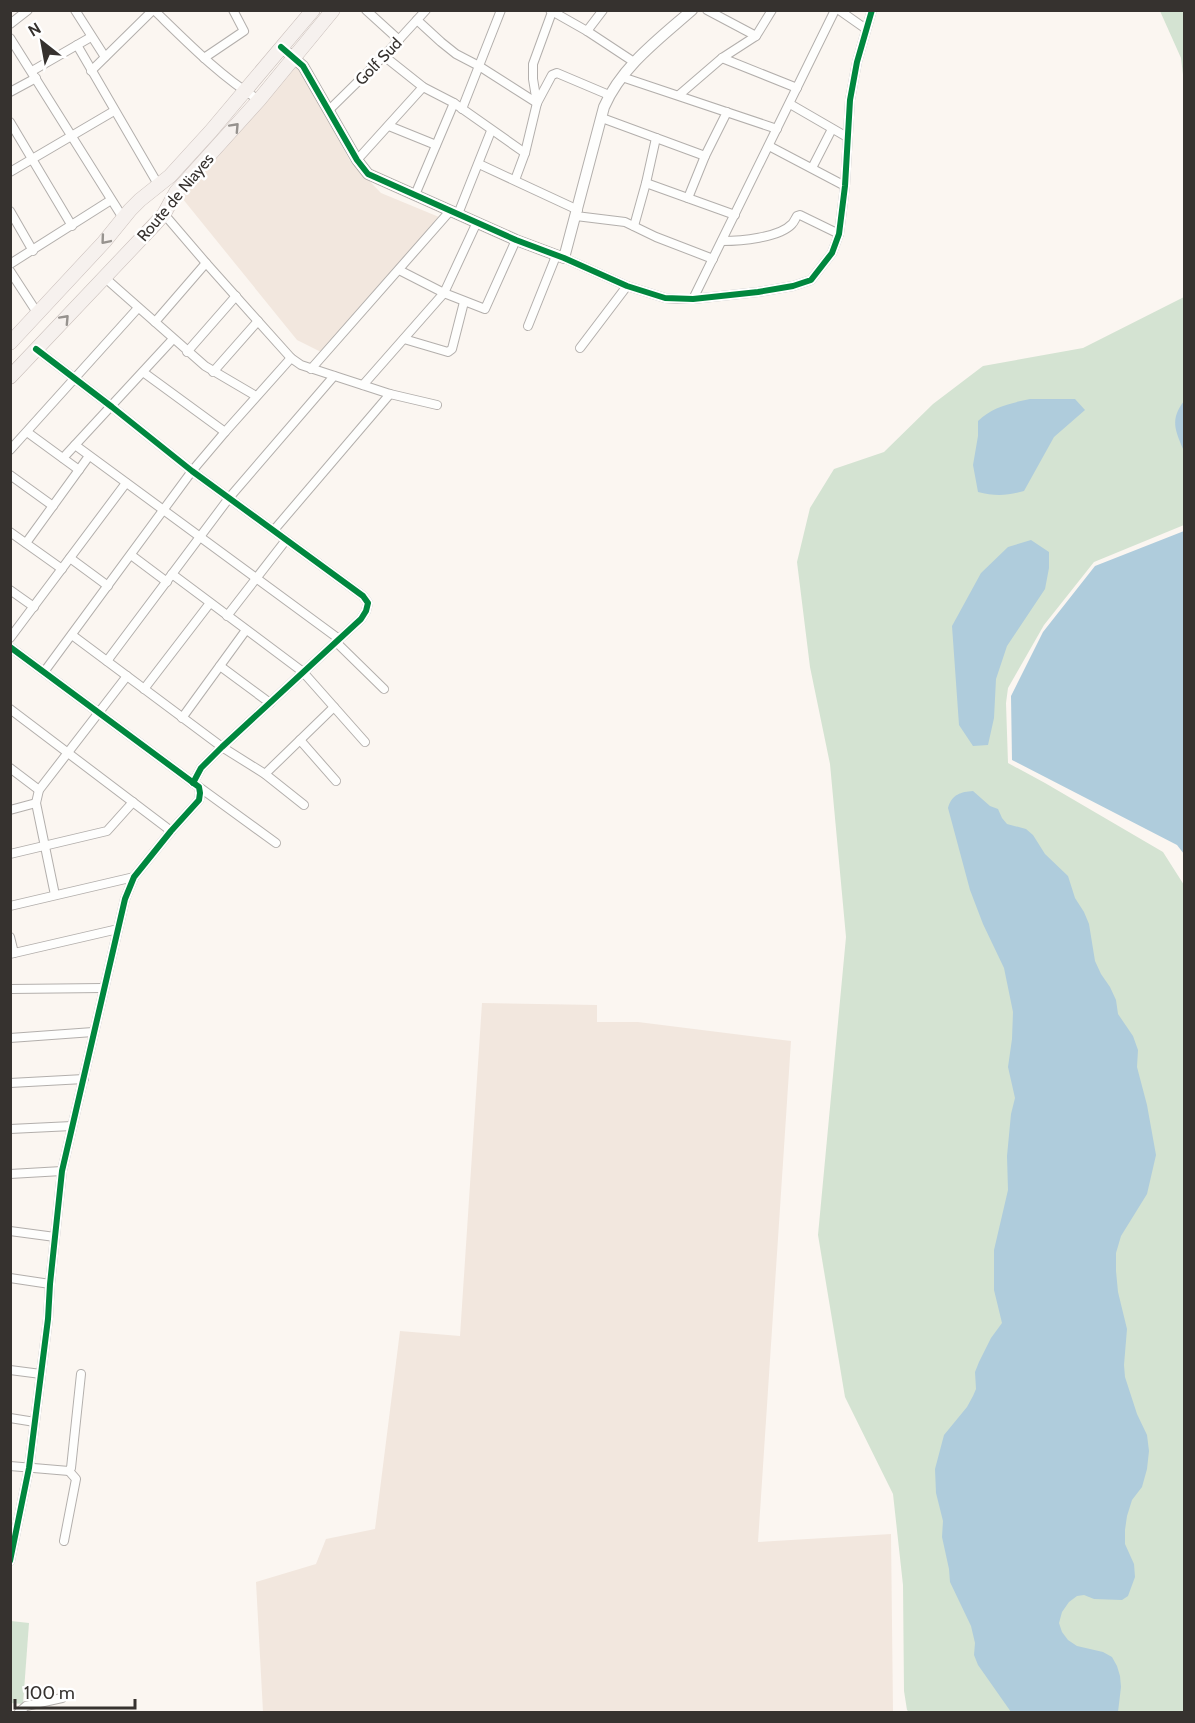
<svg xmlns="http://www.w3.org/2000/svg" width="1195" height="1723" viewBox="0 0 1195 1723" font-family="Cabin,sans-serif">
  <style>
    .built { fill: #f2e7de }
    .green { fill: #d4e3d2 }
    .water { fill: #afccdc }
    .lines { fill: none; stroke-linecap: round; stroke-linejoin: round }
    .minor-casing { stroke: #b3afac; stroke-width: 10 }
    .tertiary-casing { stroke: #b3afac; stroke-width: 12 }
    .primary-casing { stroke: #c8bdb9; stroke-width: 15 }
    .minor { stroke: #fefefd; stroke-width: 8 }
    .tertiary { stroke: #fefefd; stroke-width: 10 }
    .primary { stroke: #f6f1ee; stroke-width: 14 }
    .cycleway-casing { stroke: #fff; stroke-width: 10 }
    .cycleway { stroke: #00873e; stroke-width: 6 }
    .oneway { stroke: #96928e }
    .labels { text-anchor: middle; stroke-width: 5; stroke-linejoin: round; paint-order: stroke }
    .street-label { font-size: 16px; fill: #36322f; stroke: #fff }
  </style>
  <rect width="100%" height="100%" fill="#fbf6f1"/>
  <g class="built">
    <polygon points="298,64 350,161 381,193 439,217 321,352 297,340 178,193"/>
    <polygon points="482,1003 597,1005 597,1022 638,1022 791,1041 758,1542 891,1534 893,1712 263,1712 256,1582 316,1564 326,1539 375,1529 400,1331 460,1336"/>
  </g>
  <g class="green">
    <polygon points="1160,11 1184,11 1184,83 1181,58"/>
    <polygon points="1184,297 1184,525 1094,562 1044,625 1008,688 1006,703 1008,763 1045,783 1163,852 1184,885 1184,1712 909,1712 907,1710 904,1691 903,1585 893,1494 845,1397 818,1235 846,937 830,764 810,667 797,562 810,508 834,469 884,452 933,404 983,366 1083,348"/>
    <polygon points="11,1621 29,1623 23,1704 11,1703"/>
  </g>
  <g class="water">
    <path d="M1030,399H1075L1085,410L1054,437L1024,491C1007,496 994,496 978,492L973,465L978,436V421C992,407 1011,403 1030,399Z"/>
    <path d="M1184,401V451L1183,449C1175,430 1170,419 1184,401Z"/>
    <polygon points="1184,531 1184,854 1177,845 1012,760 1011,696 1043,632 1095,566"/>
    <polygon points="1031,540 1049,552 1049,568 1045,589 1007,646 996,679 994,718 988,745 973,746 959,725 952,626 981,573 1008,547"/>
    <path d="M973,791L990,806L998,809L1002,818L1007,824L1026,829L1033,835L1045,854L1068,876L1075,898L1084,912L1089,924L1095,961L1101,974L1110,987L1116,1000L1118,1014L1133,1036L1138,1050L1137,1067L1147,1105L1156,1155L1147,1194L1121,1236L1116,1253V1271L1118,1292L1127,1329L1124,1365L1125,1377L1137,1414L1147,1435L1149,1451L1147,1469L1142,1487L1132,1500L1127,1516L1125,1530V1544L1134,1564L1135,1577L1128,1596L1122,1600L1094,1599L1084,1595L1077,1596L1069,1602L1062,1612L1059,1623L1062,1632L1068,1640L1077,1646L1103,1652L1112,1657L1117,1666L1120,1676L1121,1687L1118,1712H1011L978,1665L974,1655L975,1643L971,1626L950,1582L949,1569L942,1537L943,1521L936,1493L935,1469L944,1435L967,1407L973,1396L976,1389L975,1372L979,1362L991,1338L1002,1323L994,1290V1250L1008,1190L1007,1156L1011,1114L1015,1098L1008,1067L1012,1039L1013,1012L1004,968L983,924L970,890L948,808C952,794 961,792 973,791Z"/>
  </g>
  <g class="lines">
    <g class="minor-casing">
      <g id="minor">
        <polyline points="75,10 105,57"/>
        <path d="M154,10C187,42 220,76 259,100"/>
        <polyline points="366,10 399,40"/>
        <polyline points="550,10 587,31 634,62"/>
        <polyline points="707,10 756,36"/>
        <polyline points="839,10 866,29"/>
        <polyline points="417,20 441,42 456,54 479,66 537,103"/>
        <polyline points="10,24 28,10"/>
        <polyline points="587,31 603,10"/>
        <polyline points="10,38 123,218"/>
        <polyline points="77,45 159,186"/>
        <polyline points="384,56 423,87 454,103 525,153"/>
        <polyline points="204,58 244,31 233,10"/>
        <polyline points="722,58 797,88"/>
        <polyline points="32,71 91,37"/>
        <polyline points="91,71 153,10"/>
        <polyline points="622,77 777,129"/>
        <polyline points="10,92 36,78"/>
        <polyline points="679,95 722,58 756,36 772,10"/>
        <polyline points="537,103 533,79 533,64 552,12"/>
        <polyline points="790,104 847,137"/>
        <polyline points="462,109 501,10"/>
        <polyline points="329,110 384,56 426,10"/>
        <polyline points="602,118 705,156"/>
        <polyline points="10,122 72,226"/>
        <polyline points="389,126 436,145"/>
        <polyline points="769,146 845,186"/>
        <polyline points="357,160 423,87"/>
        <polyline points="479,164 578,210"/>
        <polyline points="812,168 832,129"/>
        <polyline points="10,172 114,111"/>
        <polyline points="515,180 525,153 537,103 552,75 557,73 609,95"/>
        <polyline points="646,183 735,215"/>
        <polyline points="415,195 454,103"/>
        <polyline points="688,198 705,156 727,112"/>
        <polyline points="10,211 33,251"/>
        <polyline points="164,214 206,263 291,358 301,365 390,394 437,405"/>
        <polyline points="458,214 491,131"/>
        <polyline points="576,216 625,222 656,237 713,259"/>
        <polyline points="634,226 646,183 656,138"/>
        <path d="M722,241C740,241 779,238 792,224C794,222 795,219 797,216L800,215L839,234"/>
        <polyline points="564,258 627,286 665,298 678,299 693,299 758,292 793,286 811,280 832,253 839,234 845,186 850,100 857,62 872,10"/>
        <polyline points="10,264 111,200"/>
        <polyline points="399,270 444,293 485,309 516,240"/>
        <polyline points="10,271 38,314"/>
        <polyline points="104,277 205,366 256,396"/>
        <polyline points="693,299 835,10"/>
        <polyline points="155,322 206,263"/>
        <polyline points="528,326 556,256"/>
        <polyline points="404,339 448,352 452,349 464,302"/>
        <polyline points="580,348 627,286"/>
        <polyline points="36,349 112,407 192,471 363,596 368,603 366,611 361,619 222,747 201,768 193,783"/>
        <polyline points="187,352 236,296"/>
        <polyline points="311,369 450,211"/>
        <polyline points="143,372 225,432"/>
        <polyline points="213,372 258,321"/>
        <polyline points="363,385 444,293 477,222"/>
        <polyline points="27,432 79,470"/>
        <polyline points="75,445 339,639"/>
        <polyline points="10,450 138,308"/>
        <polyline points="63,458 173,339"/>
        <polyline points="10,475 53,506"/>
        <polyline points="274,530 390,394"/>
        <polyline points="10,532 62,569"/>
        <polyline points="26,543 89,456"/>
        <polyline points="131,555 167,582"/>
        <polyline points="70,558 108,586"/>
        <polyline points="172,574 303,672 365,742"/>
        <polyline points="10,590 34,607"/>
        <polyline points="227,616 286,540"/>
        <polyline points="72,635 222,747 265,774 304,805"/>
        <polyline points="10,638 126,483"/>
        <polyline points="336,642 384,689"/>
        <polyline points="10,647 199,787 200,793 199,800 171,831 134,877 125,899 62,1171 50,1284 48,1319 29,1468 10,1561"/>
        <polyline points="107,661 229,498 334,376"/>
        <polyline points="220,666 270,703"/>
        <polyline points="44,672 192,471 225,432 291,358"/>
        <polyline points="144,689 210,603"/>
        <polyline points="10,709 171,831"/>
        <polyline points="182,718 246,630"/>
        <polyline points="300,740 336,781"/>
        <polyline points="10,768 39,790"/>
        <polyline points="265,774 334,707"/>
        <polyline points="199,787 276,843"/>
        <polyline points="10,810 36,803"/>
        <polyline points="10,854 107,831 133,802"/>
        <polyline points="55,895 36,803 39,790 127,676"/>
        <polyline points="10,906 134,877"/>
        <polyline points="10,937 14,953"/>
        <polyline points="10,954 118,929"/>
        <polyline points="10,989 103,988"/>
        <polyline points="10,1038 93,1032"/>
        <polyline points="10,1083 84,1079"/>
        <polyline points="10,1129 72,1126"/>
        <polyline points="10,1174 62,1171"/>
        <polyline points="10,1231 55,1237"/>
        <polyline points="10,1278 50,1284"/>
        <polyline points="10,1370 41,1374"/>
        <polyline points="10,1418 35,1422"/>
        <polyline points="10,1466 69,1471 71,1468 81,1374"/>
        <polyline points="64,1541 76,1479 69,1471"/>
        <polyline points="19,1712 26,1706 62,1698"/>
      </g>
    </g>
    <g class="tertiary-casing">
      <path id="tertiary" d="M281,47L303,66L357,160L368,174L516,240L564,258L604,107C622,66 659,39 692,10"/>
    </g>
    <g class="primary-casing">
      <g id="primary">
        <polyline points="10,343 104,242 130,210 140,200 170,176 211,131 313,10"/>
        <polyline points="10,377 155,224 164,214 176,192 259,100 333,10"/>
      </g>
    </g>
    <use href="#minor" class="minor"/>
    <use href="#tertiary" class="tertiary"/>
    <use href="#primary" class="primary"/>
    <g class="cycleway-casing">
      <g id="cycleway">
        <polyline points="281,47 303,66 357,160 368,174 516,240 564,258 627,286 665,298 693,299 758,292 793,286 811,280 832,253 839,234 845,186 850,100 857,62 872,10"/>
        <polyline points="36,349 112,407 192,471 363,596 368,603 366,611 361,619 222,747 201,768 193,783"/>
        <polyline points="10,647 199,787 200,793 199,800 171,831 134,877 125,899 62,1171 50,1284 48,1319 29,1468 10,1561"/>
      </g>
    </g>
    <use href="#cycleway" class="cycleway"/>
  </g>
  <defs><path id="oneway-chevron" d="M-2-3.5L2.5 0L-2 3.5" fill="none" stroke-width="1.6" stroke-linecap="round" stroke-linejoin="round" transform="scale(1.5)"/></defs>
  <g class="oneway">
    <use href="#oneway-chevron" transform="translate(235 127) rotate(-47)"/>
    <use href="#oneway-chevron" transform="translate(105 240) rotate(130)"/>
    <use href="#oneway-chevron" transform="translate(65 319) rotate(-47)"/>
  </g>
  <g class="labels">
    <g class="street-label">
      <text transform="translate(378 61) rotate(-46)" y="6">Golf Sud</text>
      <text transform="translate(175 197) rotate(-50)" y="6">Route de Niayes</text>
    </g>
  </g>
  <rect width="1195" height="1723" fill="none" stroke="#36322f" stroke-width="24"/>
  <g transform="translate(42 42) rotate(329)" stroke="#ffffff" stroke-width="4.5" paint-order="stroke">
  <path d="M0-4.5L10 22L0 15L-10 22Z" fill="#36322f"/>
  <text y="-9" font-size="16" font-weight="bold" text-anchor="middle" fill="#36322f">N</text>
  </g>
  <path d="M15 1699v9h120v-9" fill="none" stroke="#36322f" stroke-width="3"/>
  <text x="24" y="1699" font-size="18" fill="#36322f" stroke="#ffffff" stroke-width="4.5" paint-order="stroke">100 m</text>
</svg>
